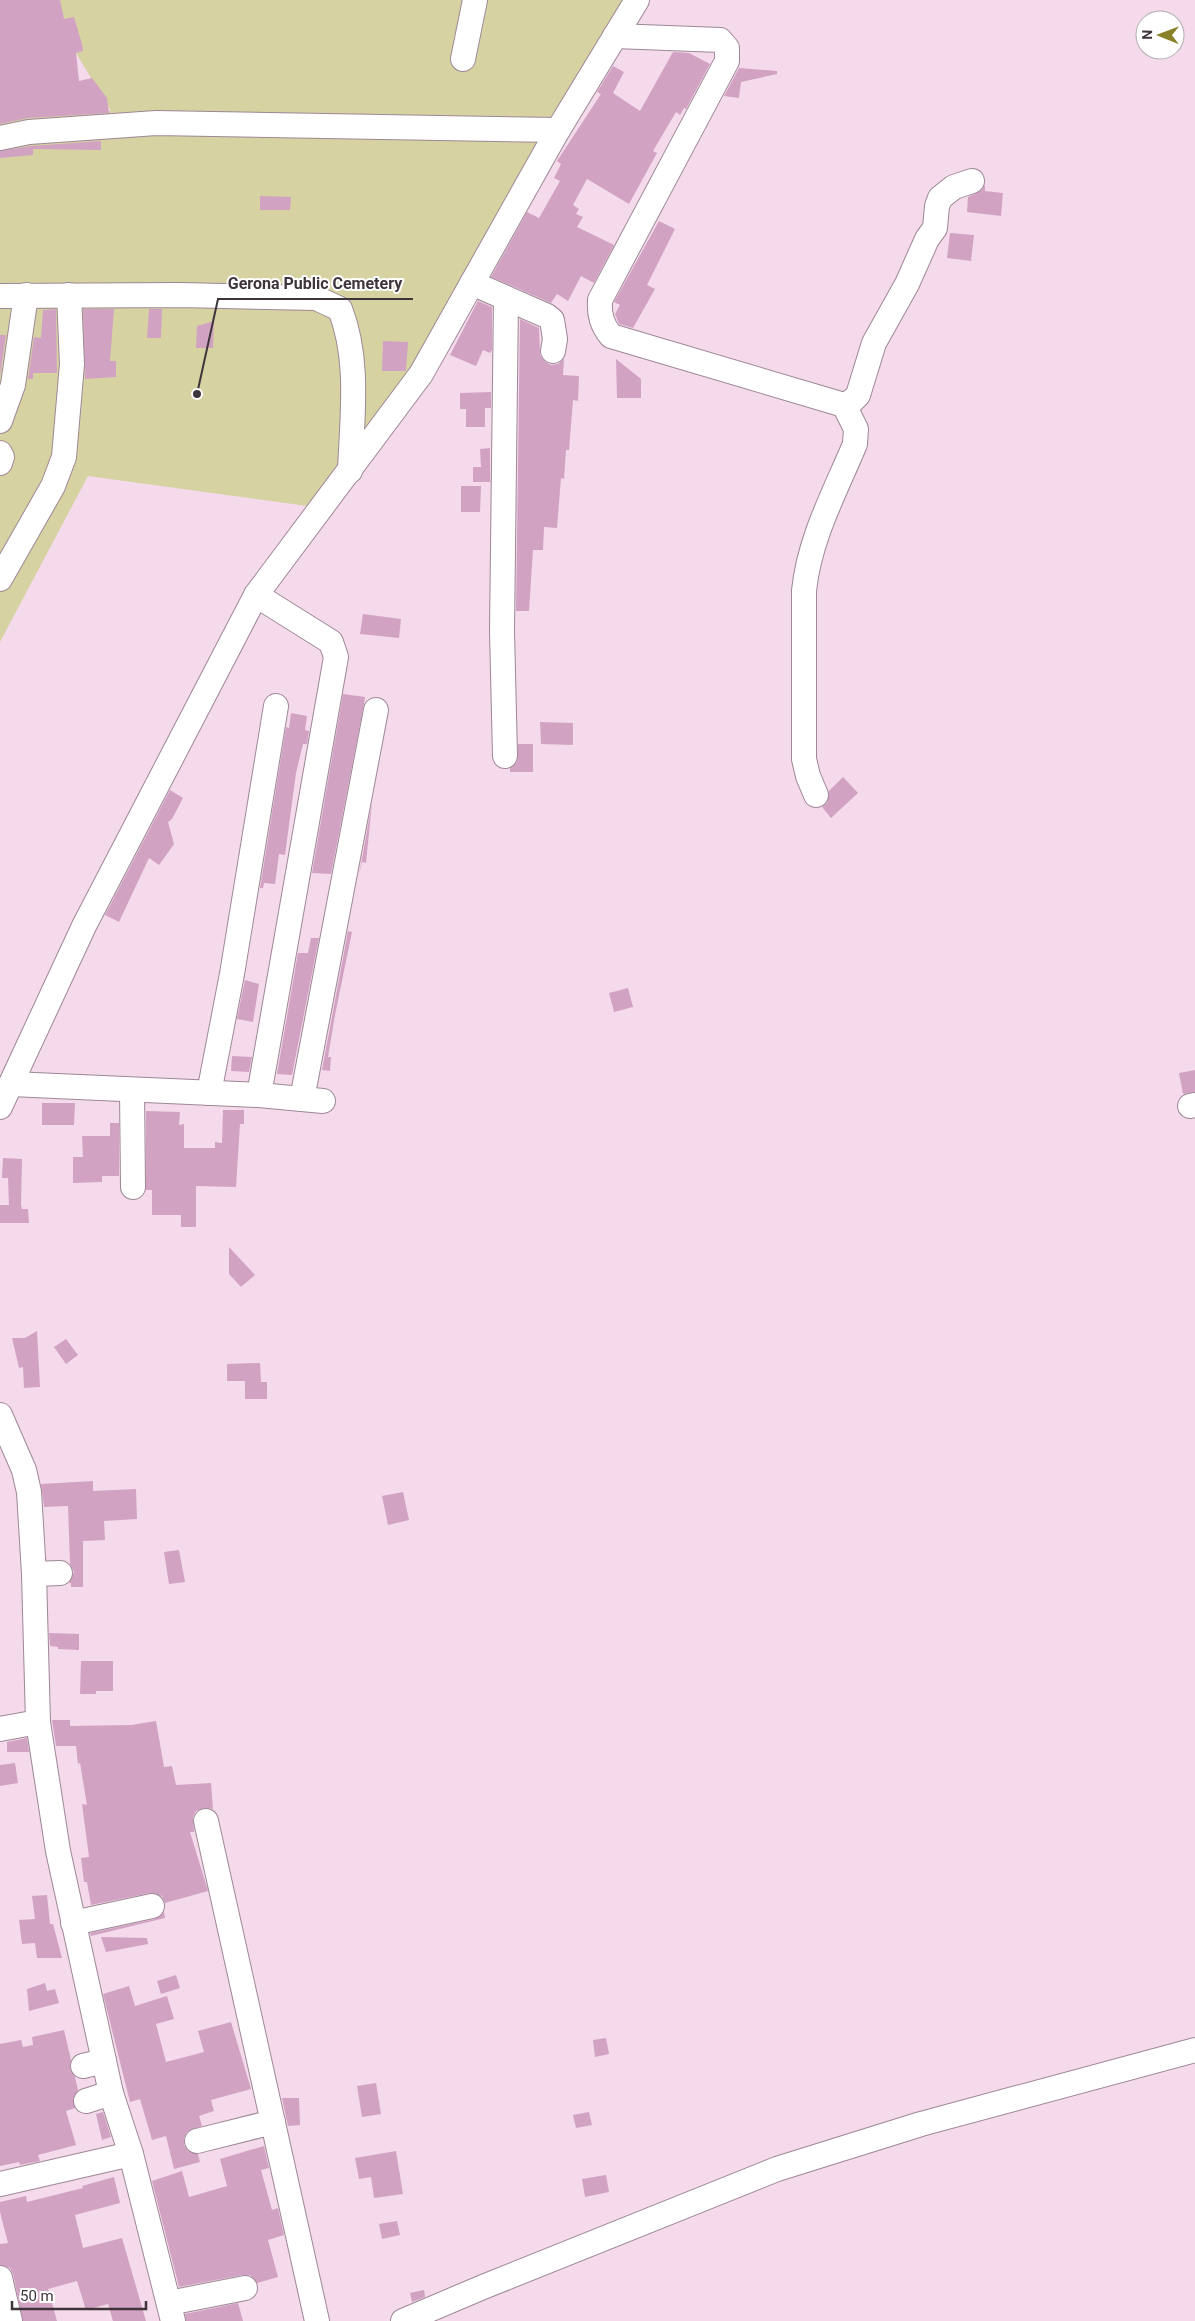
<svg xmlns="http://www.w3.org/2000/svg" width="1195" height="2321" viewBox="0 0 1195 2321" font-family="Roboto,sans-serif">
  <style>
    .green { fill: #d6d2a2 }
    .building { fill: #d2a2c3 }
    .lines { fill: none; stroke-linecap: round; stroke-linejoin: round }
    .minor-casing { stroke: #9e8796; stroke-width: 26 }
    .minor { stroke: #fff; stroke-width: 24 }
    .leader { fill: none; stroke: #3e353b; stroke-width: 2 }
    .callout-dot { fill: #3e353b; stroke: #fff; stroke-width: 2 }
    .callout-label { font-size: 16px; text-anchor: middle; font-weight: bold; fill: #3e353b; stroke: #fff; stroke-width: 4; stroke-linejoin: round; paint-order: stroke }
  </style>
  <rect width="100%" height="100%" fill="#f4daeb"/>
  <polygon class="green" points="44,0 631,0 446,312 322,508 88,476 0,642 0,119 111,111"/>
  <g class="building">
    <polygon points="0,0 60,0 64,19 74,17 82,44 83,51 76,53 79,81 92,78 107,98 109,113 28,118 0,124"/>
    <polygon points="673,52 689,53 710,64 686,109 684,108 680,115 676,112 653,151 657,153 629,204 587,179 573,205 579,209 576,214 583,217 577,227 614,245 594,283 581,276 568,301 557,294 551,303 491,277 527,212 539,218 560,181 554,178 561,164 557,161 601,94 597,92 613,66 624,72 613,93 640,111"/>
    <polygon points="739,68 777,71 777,74 741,82 739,98 724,96"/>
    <polygon points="101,141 101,150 33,149 33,155 0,158 0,151 31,146"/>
    <polygon points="985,184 985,191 1003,193 1001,216 967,212 968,197 982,190"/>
    <polygon points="260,196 291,197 290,210 260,210"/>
    <polygon points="659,221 675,229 647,285 655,289 633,328 619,324 615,314 620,305 614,302"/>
    <polygon points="950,233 974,235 971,261 947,258"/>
    <polygon points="478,301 492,307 492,350 490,353 483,350 476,366 450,355"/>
    <polygon points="56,309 57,373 33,373 33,379 28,379 34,337 41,338 43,310"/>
    <polygon points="83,309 114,309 110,361 116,361 116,377 85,379"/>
    <polygon points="149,309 162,309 161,338 147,338"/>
    <polygon points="520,319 539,328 540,355 544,361 551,365 558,364 564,359 563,375 579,376 578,401 573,400 569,450 566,450 564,479 561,478 557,528 544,527 543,550 533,550 529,611 516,611"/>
    <polygon points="214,321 213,348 196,348 197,326"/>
    <polygon points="0,335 6,335 0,376"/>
    <polygon points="383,341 408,342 406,371 382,371"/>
    <polygon points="616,359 641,379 641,398 617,398"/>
    <polygon points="491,392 491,408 485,408 485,427 466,427 466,409 460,409 460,393"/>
    <polygon points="490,448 490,482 473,482 473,467 481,467 480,449"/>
    <polygon points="461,486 481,486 480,512 461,512"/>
    <polygon points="363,614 401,619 399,638 360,634"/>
    <polygon points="343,694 365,697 364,704 331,874 312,873"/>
    <polygon points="291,713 307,716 305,730 309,731 307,744 303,744 296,773 285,855 279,854 275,884 264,883 263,888 260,888 286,727 289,728"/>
    <polygon points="540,722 573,723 573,745 541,744"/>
    <polygon points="518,744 533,744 533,772 510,772 510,768 517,762"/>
    <polygon points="843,777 858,793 831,818 822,807 827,803 829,791"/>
    <polygon points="170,790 183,798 172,819 168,822 174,844 159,865 149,858 119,922 105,915"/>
    <polygon points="372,803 366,863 362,862 359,875"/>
    <polygon points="348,931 352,932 335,1015 328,1057 331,1057 330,1071 322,1070"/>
    <polygon points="311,938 319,938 292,1075 277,1074 298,953 308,953"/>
    <polygon points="245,980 259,984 253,1022 237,1019"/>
    <polygon points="628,988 633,1007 614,1012 609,993"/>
    <polygon points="232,1056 252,1057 249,1072 231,1071"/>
    <polygon points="1195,1070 1195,1092 1183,1094 1179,1073"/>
    <polygon points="42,1103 75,1103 74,1125 42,1125"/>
    <polygon points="223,1110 244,1110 244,1124 240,1124 236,1187 196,1186 196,1227 181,1227 181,1215 152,1215 152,1190 146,1190 146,1111 180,1112 179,1125 184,1124 184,1148 215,1148 215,1142 222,1143"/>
    <polygon points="110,1123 119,1123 119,1176 102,1176 102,1182 73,1183 73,1157 83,1157 82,1136 110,1136"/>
    <polygon points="3,1158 22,1159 21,1205 22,1209 28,1209 29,1223 0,1223 0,1205 9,1205 8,1178 2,1178"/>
    <polygon points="229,1247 255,1275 241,1287 229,1274"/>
    <polygon points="37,1331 40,1387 24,1388 23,1367 19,1368 12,1338 25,1338"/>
    <polygon points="66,1339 78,1355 66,1364 54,1347"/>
    <polygon points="260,1363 261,1382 267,1382 267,1399 245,1399 245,1381 227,1381 227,1364"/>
    <polygon points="93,1481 93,1491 136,1489 137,1519 104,1521 105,1540 83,1541 83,1587 71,1587 71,1583 69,1583 74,1572 70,1564 68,1506 44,1507 41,1484"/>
    <polygon points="403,1492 409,1520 388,1525 382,1496"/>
    <polygon points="179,1550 185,1582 169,1584 164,1552"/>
    <polygon points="49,1633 79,1634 79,1650 58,1649 58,1647 50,1646"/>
    <polygon points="81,1661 113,1661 113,1691 96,1691 96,1694 80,1694"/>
    <polygon points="52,1720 70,1720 70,1726 131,1725 156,1721 164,1767 172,1766 176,1785 211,1783 213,1809 204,1808 196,1811 193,1817 194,1832 190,1832 208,1891 165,1903 162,1896 150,1893 91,1905 87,1882 84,1882 81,1858 89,1857 82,1804 87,1805 80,1763 78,1764 76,1746 56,1746"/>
    <polygon points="27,1738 29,1752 7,1752 7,1742"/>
    <polygon points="15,1763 18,1783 0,1786 0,1765"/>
    <polygon points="47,1895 50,1924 53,1924 62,1958 37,1958 35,1943 22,1944 19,1920 35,1919 32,1896"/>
    <polygon points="164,1912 165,1918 91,1936 90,1933 155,1919"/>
    <polygon points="101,1937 147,1938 148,1944 106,1952"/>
    <polygon points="176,1975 180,1988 161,1994 157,1981"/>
    <polygon points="45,1983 47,1991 55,1989 59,2003 29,2011 27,1989"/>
    <polygon points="129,1986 135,2006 167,1996 174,2019 156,2024 166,2062 204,2052 198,2031 231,2022 251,2089 211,2100 214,2111 199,2116 202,2126 187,2132 184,2138 184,2145 188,2151 198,2154 200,2162 174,2169 166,2136 152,2140 140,2099 130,2102 103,1994"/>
    <polygon points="64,2030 71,2060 70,2069 75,2077 78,2090 73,2099 75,2108 66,2111 76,2145 38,2155 40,2161 20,2165 19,2162 0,2166 0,2044 21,2040 23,2047 33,2045 32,2037"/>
    <polygon points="606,2038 609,2054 595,2057 593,2040"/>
    <polygon points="376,2083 381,2114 362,2117 357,2086"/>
    <polygon points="282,2098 299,2098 300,2125 288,2126"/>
    <polygon points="103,2112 111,2137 102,2140 96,2114"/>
    <polygon points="589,2112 592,2125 576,2128 573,2115"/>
    <polygon points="264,2146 269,2168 261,2170 272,2210 278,2208 284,2235 268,2240 278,2277 257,2283 250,2275 242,2275 179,2287 152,2181 182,2171 189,2197 227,2186 220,2159"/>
    <polygon points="396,2151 403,2194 374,2198 371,2177 359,2179 355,2158"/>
    <polygon points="606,2175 609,2192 585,2197 582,2179"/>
    <polygon points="114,2177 120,2203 75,2215 83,2248 122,2238 146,2321 113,2321 108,2304 86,2310 77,2281 48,2289 57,2321 23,2321 13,2274 10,2268 0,2265 0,2244 8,2243 0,2212 0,2202 26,2196 27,2202 83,2188 82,2186"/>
    <polygon points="397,2221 400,2235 382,2239 379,2224"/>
    <polygon points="424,2290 425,2297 412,2302 410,2293"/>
    <polygon points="238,2303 243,2321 186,2321 185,2314"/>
  </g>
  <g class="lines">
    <g class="minor-casing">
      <g id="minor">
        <path d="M615,36L720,40L727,48V61L600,300C599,315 602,325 611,336L844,405L852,401L858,395L874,343L907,284L927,239L935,228L937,206L940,198L954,187L972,181"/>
        <polyline points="463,59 475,0"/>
        <polyline points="0,138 29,132 156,123 558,130"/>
        <polyline points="472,283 547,316 552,320 555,339 553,351"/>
        <path d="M0,296L180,295L316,298L340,309C360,360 352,417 350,471"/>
        <polyline points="0,421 13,385 26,295"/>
        <polyline points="0,453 2,457 0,463"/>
        <polyline points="0,579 53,486 64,457 72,364 69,295"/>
        <polyline points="256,595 331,642 336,657 259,1095"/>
        <polyline points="505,756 502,631 506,298"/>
        <path d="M816,795L808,776L804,759V591C809,539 835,492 855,444L856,429L844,405"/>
        <polyline points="11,1084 259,1095 323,1101"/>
        <polyline points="132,1090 133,1187"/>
        <polyline points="209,1093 232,974 276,706"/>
        <polyline points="302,1099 376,710"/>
        <polyline points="1190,1106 1195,1105"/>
        <polyline points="0,1107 84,926 256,595 421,374 558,130 637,0"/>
        <polyline points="0,1415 24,1470 29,1492 34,1574 38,1722 58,1851 111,2093 131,2154 173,2321"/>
        <polyline points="34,1574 60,1573"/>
        <polyline points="0,1729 38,1722"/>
        <polyline points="206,1821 317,2321"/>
        <polyline points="73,1923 152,1906"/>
        <polyline points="83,2066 104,2061"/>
        <polyline points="86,2101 111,2093"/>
        <polyline points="197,2141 273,2122"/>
        <polyline points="0,2184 131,2154"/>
        <polyline points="0,2278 10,2321"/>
        <polyline points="169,2303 245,2288"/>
        <polyline points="403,2321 483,2287 777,2169 921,2124 1195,2050"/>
      </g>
    </g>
    <use href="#minor" class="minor"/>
  </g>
  <path class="leader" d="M197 394L218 299H413"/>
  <circle class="callout-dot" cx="197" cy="394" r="5"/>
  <g class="callout-label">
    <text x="315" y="289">Gerona Public Cemetery</text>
  </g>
  <g transform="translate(1160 35) rotate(271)"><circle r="24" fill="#ffffff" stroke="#b2aeb1"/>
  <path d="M0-4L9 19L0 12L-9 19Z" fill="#898128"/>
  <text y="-8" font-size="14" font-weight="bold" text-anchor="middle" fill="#3e353b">N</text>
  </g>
  <path d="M12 2301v8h134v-8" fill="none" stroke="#3e353b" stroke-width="2.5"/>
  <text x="20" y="2301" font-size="15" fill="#3e353b" stroke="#ffffff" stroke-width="4" paint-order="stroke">50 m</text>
</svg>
